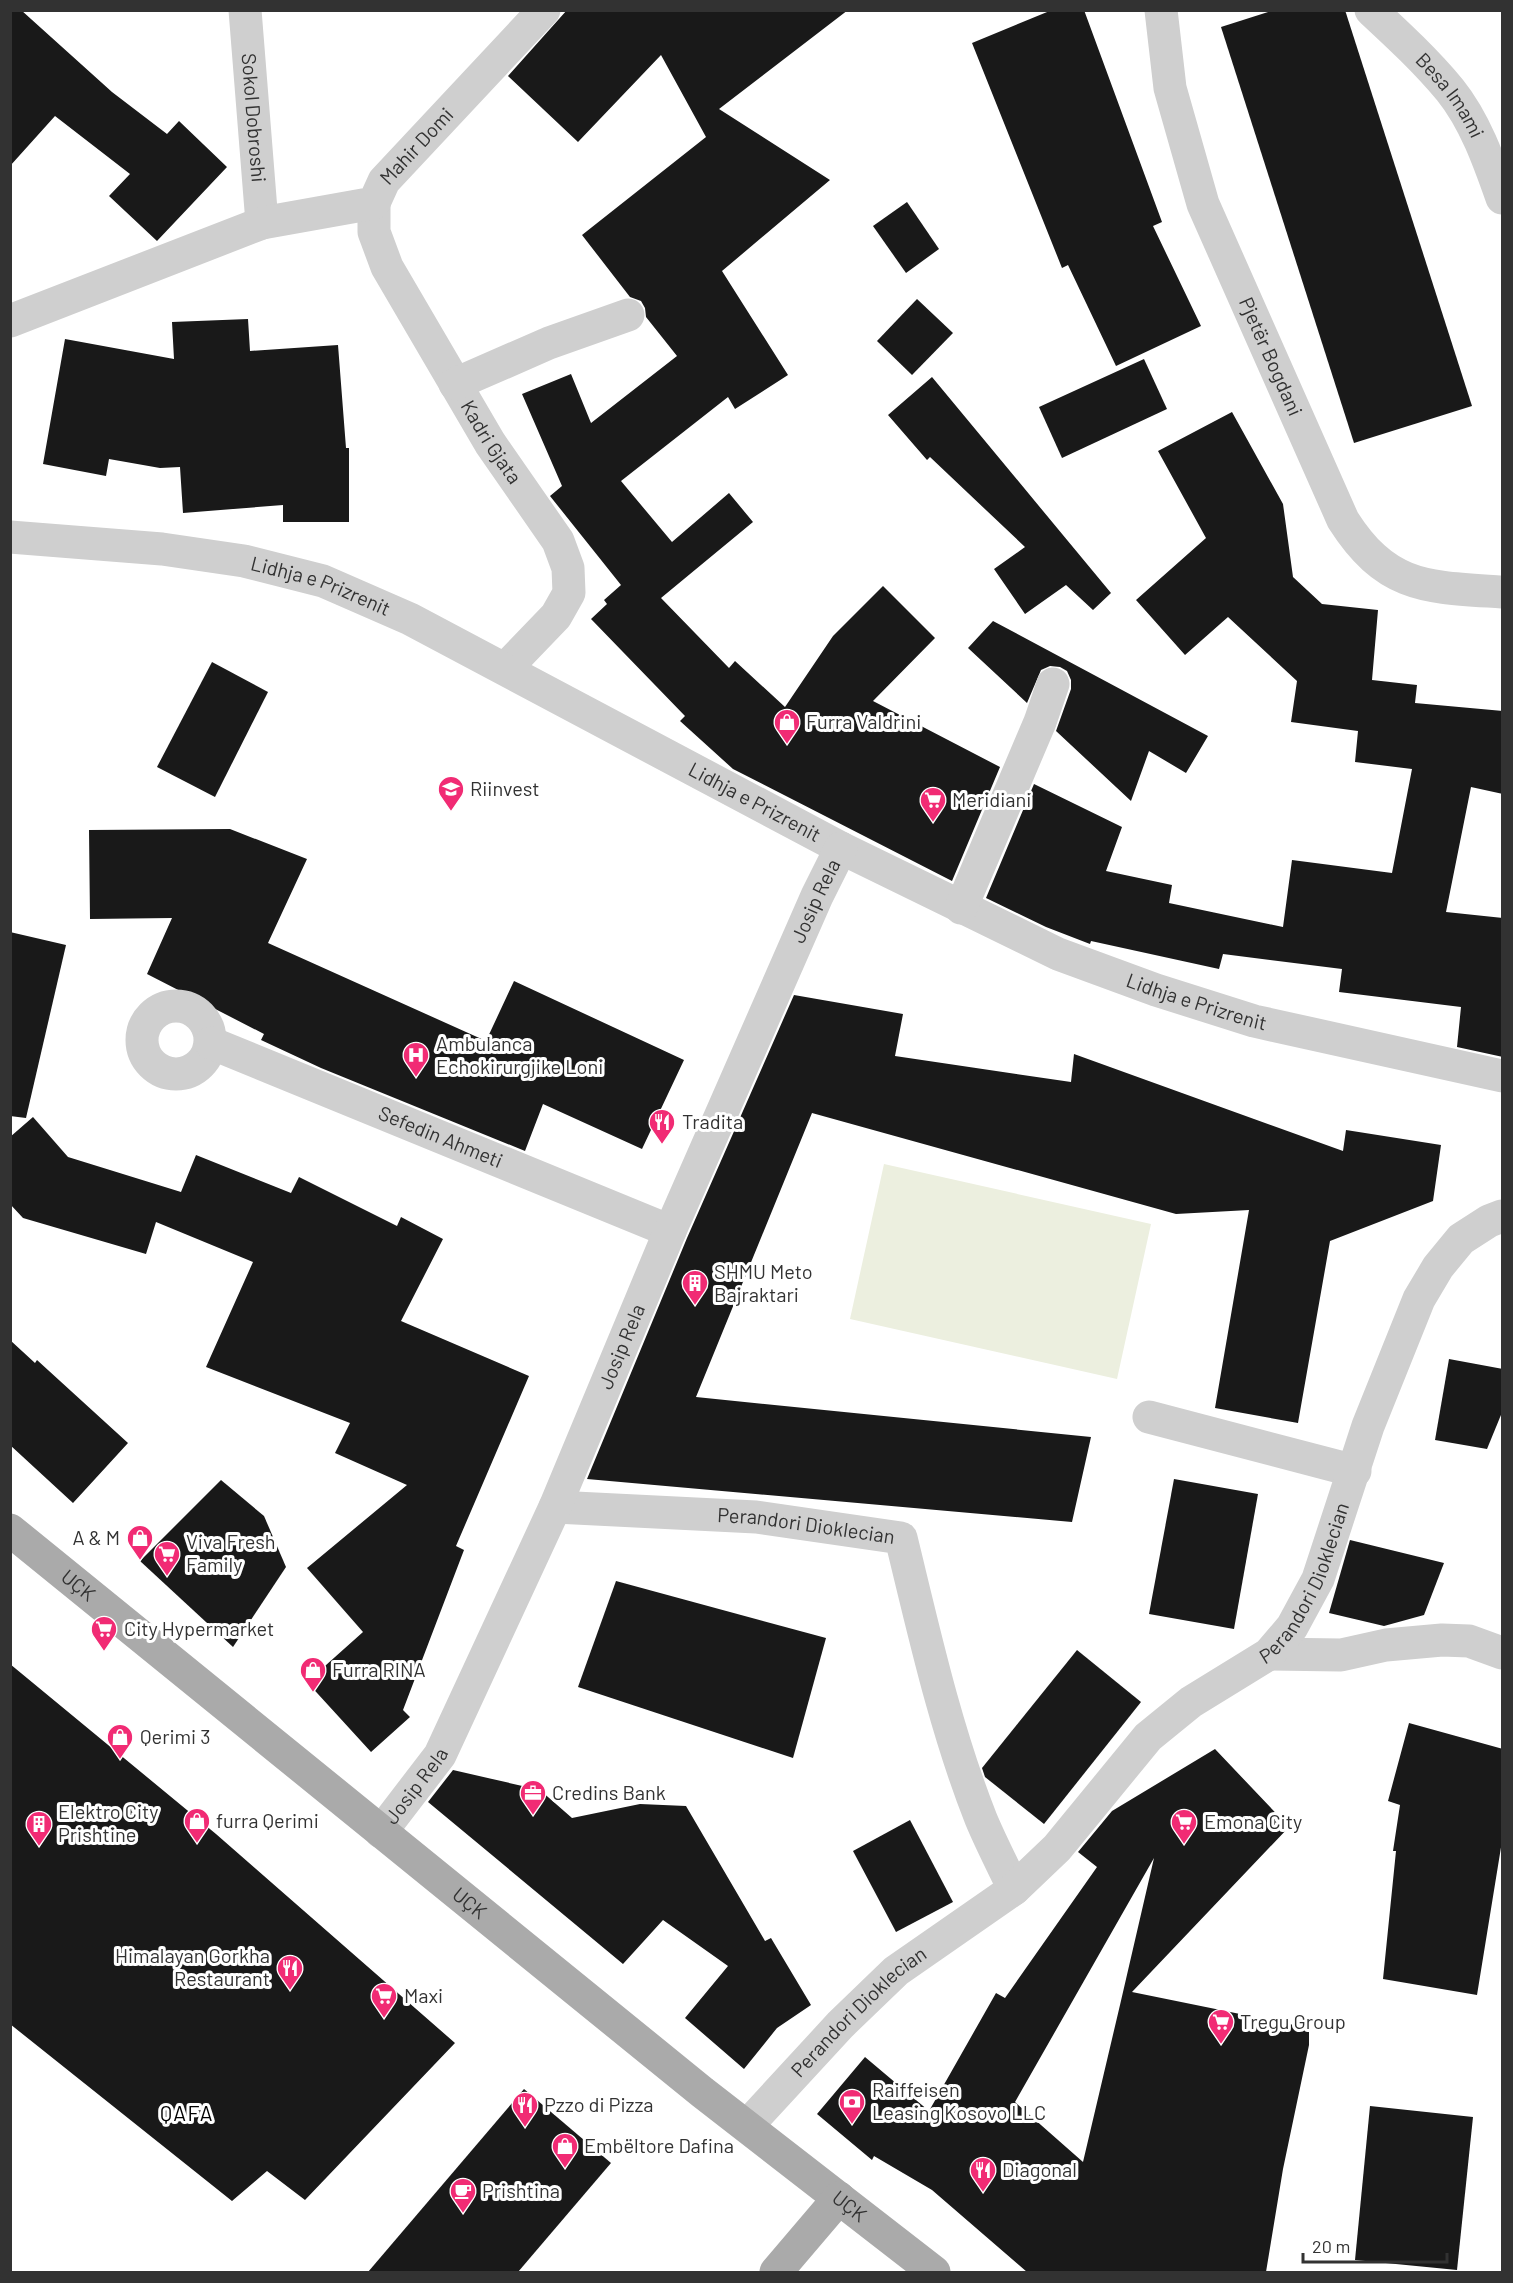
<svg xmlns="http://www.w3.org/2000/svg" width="1513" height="2283" viewBox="0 0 1513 2283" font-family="Barlow,sans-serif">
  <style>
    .green { fill: #ecefdf }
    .building { fill: #191919; fill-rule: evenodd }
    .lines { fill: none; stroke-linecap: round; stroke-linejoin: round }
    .minor { stroke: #cfcfcf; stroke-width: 33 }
    .major { stroke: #aaa; stroke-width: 33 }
    .labels { text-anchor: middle; stroke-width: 6; stroke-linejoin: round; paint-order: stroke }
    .street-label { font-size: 20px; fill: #323232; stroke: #fff }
    .poi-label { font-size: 20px; fill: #323232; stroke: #fff; text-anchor: start }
    .neighbourhood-label { font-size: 21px; letter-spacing: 1.5px; fill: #000; stroke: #fff }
  </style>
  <rect width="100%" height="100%" fill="#fff"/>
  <polygon class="green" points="884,1164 1151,1224 1117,1379 850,1319"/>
  <g class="building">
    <polygon points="10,10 21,10 112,92 167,134 179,121 227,167 157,241 109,196 130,174 55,116 10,166"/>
    <polygon points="567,10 848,10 719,109 830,180 722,271 788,375 735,409 728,397 621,481 672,542 729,493 753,522 661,598 729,668 735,661 785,707 833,636 883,586 935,638 873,701 1000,767 952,881 733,769 680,721 685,716 591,619 607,604 604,600 621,585 550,496 562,486 522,394 571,374 591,423 677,356 646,317 645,308 641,301 630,297 582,235 706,137 661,55 578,142 508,76"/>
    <polygon points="1052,10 1084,10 1162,222 1153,226 1201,326 1116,366 1068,265 1062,268 972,43"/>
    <polygon points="1274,10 1345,10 1472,406 1354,443 1221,27"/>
    <polygon points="907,202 939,249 906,273 873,226"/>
    <polygon points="917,299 953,333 912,375 877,341"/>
    <polygon points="248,319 250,351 338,345 346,448 349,448 349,522 283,522 283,505 183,513 180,467 160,468 109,459 106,476 43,464 65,339 174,359 172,322"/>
    <polygon points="1144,359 1167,409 1062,458 1039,407"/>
    <polygon points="932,377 1111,593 1093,610 1066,585 1025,614 994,569 1025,547 930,457 927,460 888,415"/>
    <polygon points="1232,412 1283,504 1293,577 1322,604 1378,610 1372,680 1417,685 1415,703 1503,711 1503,794 1471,787 1446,912 1503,918 1503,1057 1457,1047 1461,1007 1339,992 1342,969 1223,954 1219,969 1091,941 1090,944 1046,927 986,898 1034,784 1122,827 1106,871 1172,885 1169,903 1283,927 1292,860 1392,873 1412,769 1355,762 1358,731 1291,722 1297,681 1228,617 1185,655 1136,600 1206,538 1158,451"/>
    <polygon points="993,621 1208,736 1186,773 1149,751 1131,801 1056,731 1071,689 1071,680 1067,671 1060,667 1050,666 1041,670 1027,703 968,648"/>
    <polygon points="212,662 268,692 215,797 157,767"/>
    <polygon points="230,829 307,859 268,943 486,1041 514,981 684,1060 642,1149 543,1104 525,1151 321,1068 261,1040 264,1034 147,974 172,918 90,919 89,830"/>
    <polygon points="10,932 66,945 26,1118 10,1116"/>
    <polygon points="794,995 903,1014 895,1056 1071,1082 1074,1054 1343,1151 1346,1130 1441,1145 1433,1201 1330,1241 1298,1423 1215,1408 1249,1210 1176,1214 812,1113 696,1397 1091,1437 1072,1522 587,1479 687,1238"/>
    <polygon points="33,1117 68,1157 181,1192 196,1155 291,1193 299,1177 397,1226 401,1217 443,1239 401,1321 529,1376 456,1546 464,1550 403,1710 410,1717 371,1752 307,1682 363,1632 307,1568 407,1485 335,1453 350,1423 206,1367 253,1262 156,1222 146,1254 23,1218 10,1204 10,1137"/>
    <polygon points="10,1340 35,1363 37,1360 128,1443 73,1503 10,1445"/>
    <polygon points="1449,1359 1503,1369 1503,1410 1487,1449 1435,1440"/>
    <polygon points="1174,1479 1258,1494 1234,1629 1149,1614"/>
    <polygon points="221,1480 264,1516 286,1567 233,1647 140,1561"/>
    <polygon points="1350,1540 1444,1563 1424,1615 1384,1626 1329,1613"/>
    <polygon points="616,1581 826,1638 793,1758 578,1687"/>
    <polygon points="1077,1650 1141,1702 1044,1824 985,1777 982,1768"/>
    <polygon points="10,1664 216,1834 455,2043 305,2200 267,2171 232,2201 10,2024"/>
    <polygon points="1409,1723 1503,1749 1503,1835 1477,1995 1383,1979 1396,1851 1393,1851 1400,1805 1388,1801"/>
    <path d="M1215,1749L1289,1827L1132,1992L1309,2028V2045L1283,2169L1266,2272H1027L932,2190L874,2156L872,2160L817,2114L865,2057L929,2111L996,1993L1005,1998L1097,1867L1078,1852L1112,1811ZM1154,1858L1120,2005L1083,2162L1015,2102Z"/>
    <polygon points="453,1770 540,1790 572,1818 640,1804 686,1806 765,1941 771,1938 811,2005 777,2028 744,2069 685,2018 728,1966 663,1920 623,1964 428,1802"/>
    <polygon points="910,1820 953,1902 896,1932 853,1851"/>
    <polygon points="524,2089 611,2163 518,2272 368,2272"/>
    <polygon points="1370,2106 1473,2117 1457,2270 1355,2260"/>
  </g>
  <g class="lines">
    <g class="minor">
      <path id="s1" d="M245,10L262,223"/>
      <path id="s2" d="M1161,10L1170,88L1203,204L1343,520C1387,589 1427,587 1502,592"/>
      <path id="s3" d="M1371,10C1399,36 1426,61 1450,90C1475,121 1489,161 1502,198"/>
      <path id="s4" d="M374,203V232L387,267L490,443L558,541L568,568L569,593L556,616L506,668"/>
      <path id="s5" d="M10,321L262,223L374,203L384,181L544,10"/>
      <polyline points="455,384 549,343 628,315"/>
      <path id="s6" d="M10,537L162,549L244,561L323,581L410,619L841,848L1058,954L1156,990L1254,1021L1502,1076"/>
      <polyline points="961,908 1040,722 1053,684"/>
      <circle cx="176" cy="1040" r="34"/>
      <path id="s7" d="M211,1043L670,1231"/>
      <polyline points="1149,1417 1355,1471"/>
      <path id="s8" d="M555,1507L756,1517L901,1538C924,1632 945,1728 981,1819C991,1843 1003,1866 1014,1889"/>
      <polyline points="1269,1654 1341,1655 1386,1645 1442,1640 1469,1641 1502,1653"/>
      <path id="s9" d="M381,1832L440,1755L555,1507L670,1231L817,896L841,848"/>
      <path id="s10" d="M747,2126L840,2025L896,1971L1014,1889L1057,1848L1148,1737L1191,1702L1269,1654L1292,1627L1318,1579L1368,1426L1419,1299L1438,1267L1461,1239L1489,1221L1502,1216"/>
    </g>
    <g class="major">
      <path id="s11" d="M10,1530L702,2092L934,2272"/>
      <polyline points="776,2272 839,2198"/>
    </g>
  </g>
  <defs>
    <g id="shop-pin" transform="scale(1.35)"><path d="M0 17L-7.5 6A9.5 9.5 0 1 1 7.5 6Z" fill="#f12b74" stroke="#fff"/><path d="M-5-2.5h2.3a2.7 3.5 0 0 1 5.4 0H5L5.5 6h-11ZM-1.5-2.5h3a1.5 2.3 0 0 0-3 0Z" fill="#fff"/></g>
    <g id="university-pin" transform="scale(1.35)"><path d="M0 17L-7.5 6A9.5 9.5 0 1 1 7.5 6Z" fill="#f12b74" stroke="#fff"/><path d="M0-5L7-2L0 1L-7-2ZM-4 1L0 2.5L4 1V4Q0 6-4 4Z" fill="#fff"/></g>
    <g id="supermarket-pin" transform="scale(1.35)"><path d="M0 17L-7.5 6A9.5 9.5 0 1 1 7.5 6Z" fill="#f12b74" stroke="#fff"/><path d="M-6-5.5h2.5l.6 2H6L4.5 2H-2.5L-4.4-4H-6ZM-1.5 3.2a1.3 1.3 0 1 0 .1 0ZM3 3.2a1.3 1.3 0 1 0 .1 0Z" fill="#fff"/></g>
    <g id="hospital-pin" transform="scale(1.35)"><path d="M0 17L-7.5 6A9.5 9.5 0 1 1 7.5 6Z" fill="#f12b74" stroke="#fff"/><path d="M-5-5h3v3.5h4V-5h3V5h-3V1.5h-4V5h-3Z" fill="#fff"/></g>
    <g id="restaurant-pin" transform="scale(1.35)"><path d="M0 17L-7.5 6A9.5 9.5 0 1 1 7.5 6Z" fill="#f12b74" stroke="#fff"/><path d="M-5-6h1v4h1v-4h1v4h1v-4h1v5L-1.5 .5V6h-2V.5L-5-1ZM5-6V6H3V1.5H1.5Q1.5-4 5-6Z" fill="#fff"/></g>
    <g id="building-pin" transform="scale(1.35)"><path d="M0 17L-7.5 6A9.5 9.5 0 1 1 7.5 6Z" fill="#f12b74" stroke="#fff"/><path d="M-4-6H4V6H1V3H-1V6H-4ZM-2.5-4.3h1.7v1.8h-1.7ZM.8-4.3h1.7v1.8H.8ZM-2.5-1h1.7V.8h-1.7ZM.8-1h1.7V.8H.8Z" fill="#fff"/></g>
    <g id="office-pin" transform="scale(1.35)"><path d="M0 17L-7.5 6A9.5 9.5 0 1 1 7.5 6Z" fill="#f12b74" stroke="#fff"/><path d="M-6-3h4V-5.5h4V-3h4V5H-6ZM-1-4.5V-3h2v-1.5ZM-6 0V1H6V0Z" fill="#fff"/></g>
    <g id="bank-pin" transform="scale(1.35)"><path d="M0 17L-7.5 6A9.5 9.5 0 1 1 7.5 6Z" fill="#f12b74" stroke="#fff"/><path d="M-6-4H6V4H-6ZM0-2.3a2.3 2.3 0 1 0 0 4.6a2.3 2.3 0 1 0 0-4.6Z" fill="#fff"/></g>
    <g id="cafe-pin" transform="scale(1.35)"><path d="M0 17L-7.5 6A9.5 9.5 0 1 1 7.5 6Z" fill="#f12b74" stroke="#fff"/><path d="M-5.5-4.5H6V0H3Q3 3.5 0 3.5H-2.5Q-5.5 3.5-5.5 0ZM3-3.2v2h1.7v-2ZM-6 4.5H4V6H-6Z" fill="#fff"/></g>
  </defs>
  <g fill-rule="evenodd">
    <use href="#shop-pin" x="787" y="722"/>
    <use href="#university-pin" x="451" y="789"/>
    <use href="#supermarket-pin" x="933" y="800"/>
    <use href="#hospital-pin" x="416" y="1055"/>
    <use href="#restaurant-pin" x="662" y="1122"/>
    <use href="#building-pin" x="695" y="1283"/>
    <use href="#shop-pin" x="140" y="1538"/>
    <use href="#supermarket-pin" x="167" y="1554"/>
    <use href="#supermarket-pin" x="104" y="1629"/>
    <use href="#shop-pin" x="313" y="1670"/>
    <use href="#shop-pin" x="120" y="1737"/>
    <use href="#office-pin" x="533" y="1793"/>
    <use href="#shop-pin" x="197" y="1821"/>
    <use href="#supermarket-pin" x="1184" y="1822"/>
    <use href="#building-pin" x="39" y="1824"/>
    <use href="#restaurant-pin" x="290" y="1968"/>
    <use href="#supermarket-pin" x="384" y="1996"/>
    <use href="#supermarket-pin" x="1221" y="2022"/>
    <use href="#bank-pin" x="852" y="2102"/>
    <use href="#restaurant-pin" x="525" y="2105"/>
    <use href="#shop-pin" x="565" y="2146"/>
    <use href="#restaurant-pin" x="983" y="2170"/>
    <use href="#cafe-pin" x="463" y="2191"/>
  </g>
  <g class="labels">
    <g class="street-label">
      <text dy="7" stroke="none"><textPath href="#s3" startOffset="117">Besa Imami</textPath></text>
      <text dy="7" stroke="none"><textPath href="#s1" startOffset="108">Sokol Dobroshi</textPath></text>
      <text dy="7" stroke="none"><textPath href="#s5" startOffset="456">Mahir Domi</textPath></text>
      <text dy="7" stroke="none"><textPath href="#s2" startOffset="366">Pjetër Bogdani</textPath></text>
      <text dy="7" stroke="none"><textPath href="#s4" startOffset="270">Kadri Gjata</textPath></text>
      <text dy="7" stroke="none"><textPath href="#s6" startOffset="316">Lidhja e Prizrenit</textPath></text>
      <text dy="7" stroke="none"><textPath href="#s6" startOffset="802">Lidhja e Prizrenit</textPath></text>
      <text dy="7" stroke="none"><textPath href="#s9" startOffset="1030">Josip Rela</textPath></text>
      <text dy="7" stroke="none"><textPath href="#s6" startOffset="1288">Lidhja e Prizrenit</textPath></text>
      <text dy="7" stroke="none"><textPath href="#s7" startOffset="248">Sefedin Ahmeti</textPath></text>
      <text dy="7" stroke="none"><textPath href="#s9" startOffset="544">Josip Rela</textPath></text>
      <text dy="7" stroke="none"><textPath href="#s8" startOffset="252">Perandori Dioklecian</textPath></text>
      <text dy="7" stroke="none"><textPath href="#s10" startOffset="789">Perandori Dioklecian</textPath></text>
      <text dy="7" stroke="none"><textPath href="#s11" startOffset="88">UÇK</textPath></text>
      <text dy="7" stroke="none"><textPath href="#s9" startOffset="58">Josip Rela</textPath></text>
      <text dy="7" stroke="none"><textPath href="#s11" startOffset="592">UÇK</textPath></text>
      <text dy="7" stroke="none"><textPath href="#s10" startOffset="160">Perandori Dioklecian</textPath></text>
      <text dy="7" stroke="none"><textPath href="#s11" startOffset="1078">UÇK</textPath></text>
    </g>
    <g class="poi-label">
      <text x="806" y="729">Furra Valdrini</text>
      <text x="470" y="796">Riinvest</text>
      <text x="952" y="807">Meridiani</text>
      <text x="436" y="1051">Ambulanca<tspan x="436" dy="23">Echokirurgjike Loni</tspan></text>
      <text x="682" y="1129">Tradita</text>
      <text x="714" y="1279">SHMU Meto<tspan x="714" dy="23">Bajraktari</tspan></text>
      <text x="120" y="1545" text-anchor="end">A &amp; M</text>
      <text x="186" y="1549">Viva Fresh<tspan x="186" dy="23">Family</tspan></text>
      <text x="124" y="1636">City Hypermarket</text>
      <text x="332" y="1677">Furra RINA</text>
      <text x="140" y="1744">Qerimi 3</text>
      <text x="552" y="1800">Credins Bank</text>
      <text x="58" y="1819">Elektro City<tspan x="58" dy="23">Prishtine</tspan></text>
      <text x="216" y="1828">furra Qerimi</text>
      <text x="1204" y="1829">Emona City</text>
      <text x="270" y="1963" text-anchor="end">Himalayan Gorkha<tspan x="270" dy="23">Restaurant</tspan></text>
      <text x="404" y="2003">Maxi</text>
      <text x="1240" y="2029">Tregu Group</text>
      <text x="872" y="2097">Raiffeisen<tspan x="872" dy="23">Leasing Kosovo LLC</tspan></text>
      <text x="544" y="2112">Pzzo di Pizza</text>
      <text x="584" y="2153">Embëltore Dafina</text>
      <text x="1002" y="2177">Diagonal</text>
      <text x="482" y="2198">Prishtina</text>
    </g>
    <g class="neighbourhood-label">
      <text x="187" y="2121">QAFA</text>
    </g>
  </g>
  <rect width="1513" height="2283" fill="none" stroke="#323232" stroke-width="24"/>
  <path d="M1303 2253v9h144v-9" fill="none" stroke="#323232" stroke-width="3"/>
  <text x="1312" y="2253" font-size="18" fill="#323232" stroke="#ffffff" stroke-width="4.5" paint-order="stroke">20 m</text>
</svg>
